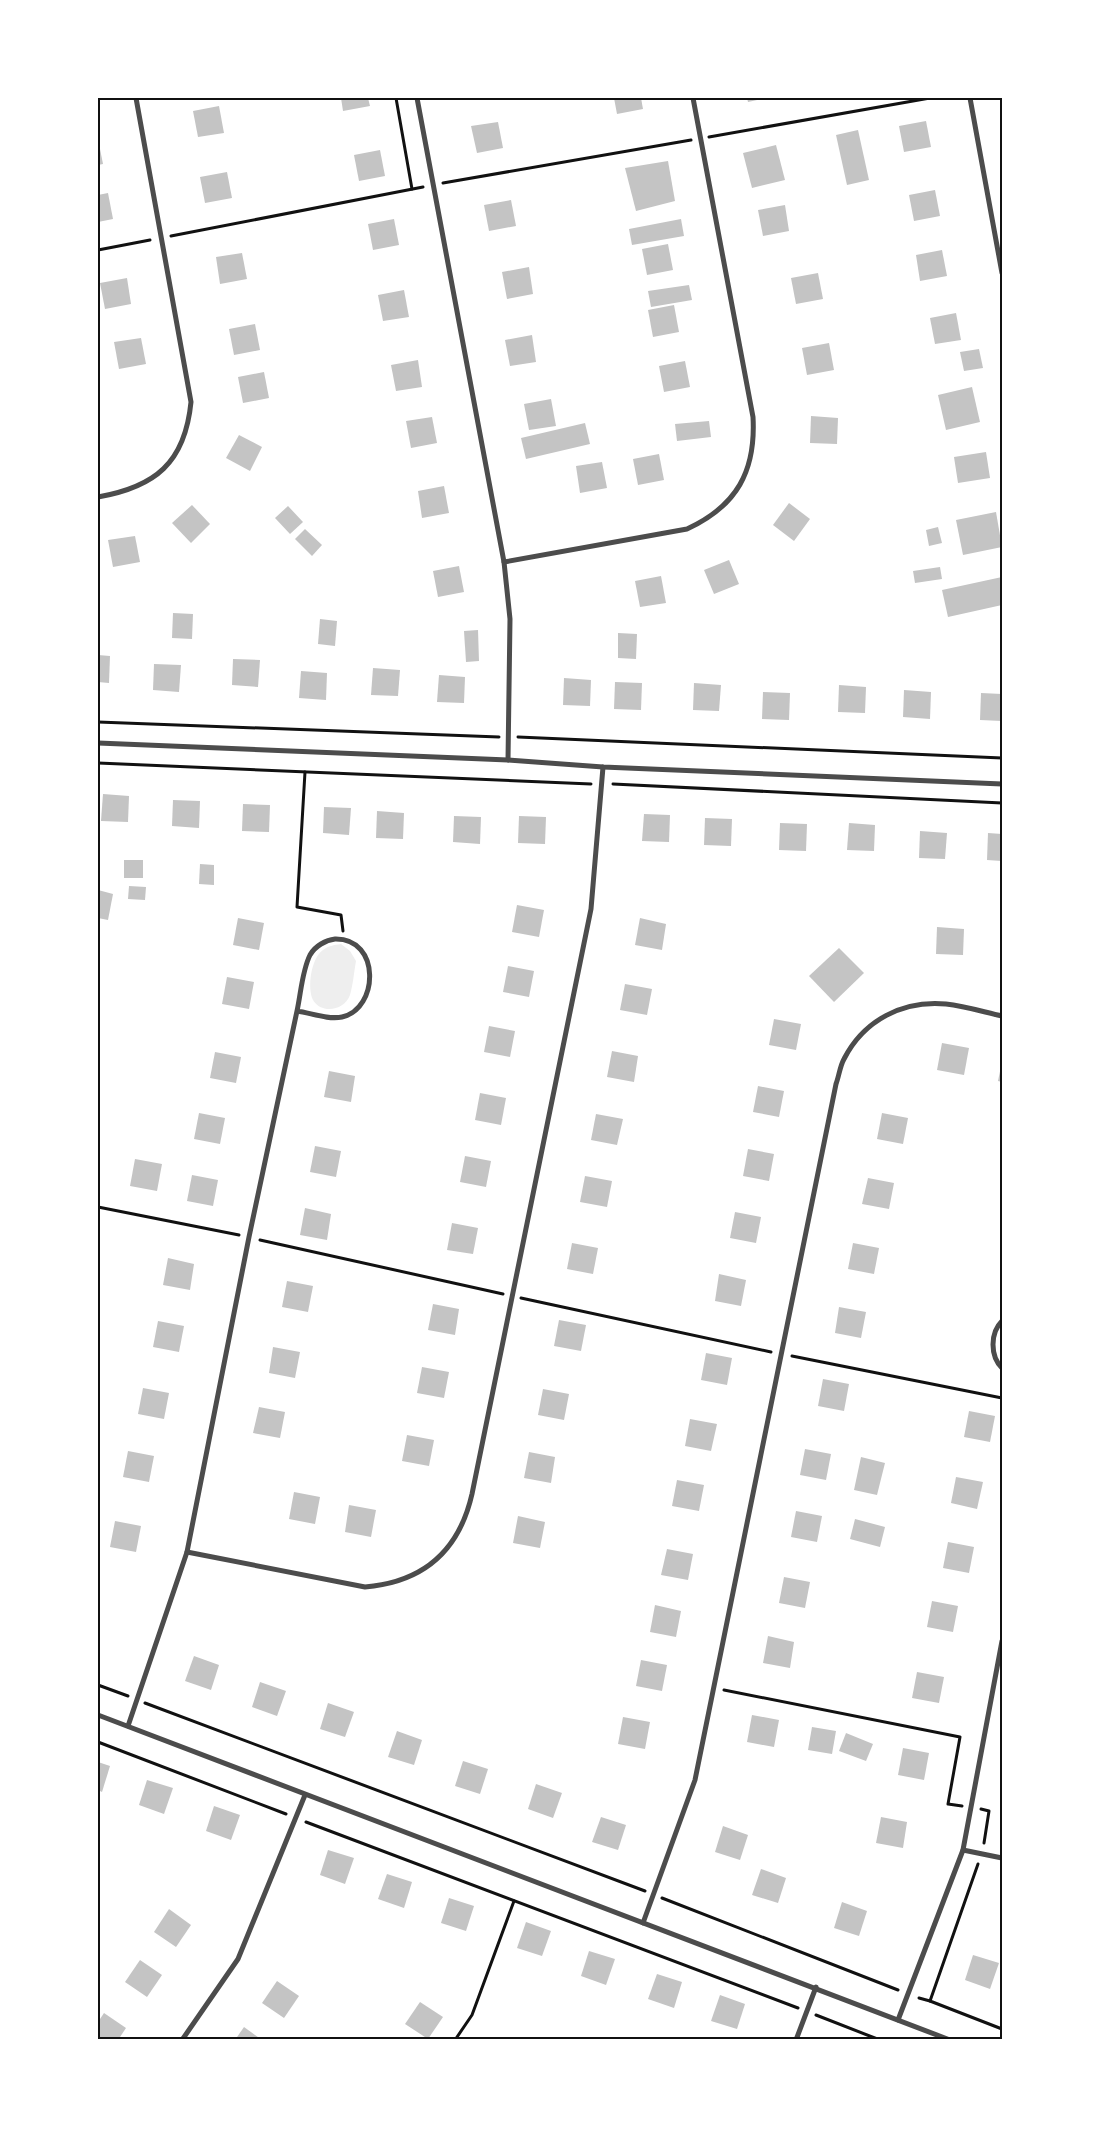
<svg xmlns="http://www.w3.org/2000/svg" width="1100" height="2137" viewBox="0 0 1100 2137" font-family="'DejaVu Sans',sans-serif">
  <style>
    .green { fill: #eee }
    .building { fill: #c4c4c4 }
    .lines { fill: none; stroke-linecap: round; stroke-linejoin: round }
    .path { stroke: #111; stroke-width: 3 }
    .minor { stroke: #4c4c4c; stroke-width: 5 }
    .neatline { fill: none; stroke: #111; stroke-width: 2 }
  </style>
  <rect width="100%" height="100%" fill="#fff"/>
  <path class="green" d="M341,944L350,951L356,961C354,972 353,985 350,995C345,1010 322,1015 313,1000C307,988 311,958 323,950C328,946 334,945 341,944Z"/>
  <g class="building">
    <polygon points="341,98 368,98 370,106 343,111"/>
    <polygon points="614,98 641,98 643,109 617,114"/>
    <polygon points="747,98 766,98 748,102"/>
    <polygon points="219,106 224,133 198,137 193,111"/>
    <polygon points="926,121 931,147 904,152 899,126"/>
    <polygon points="498,122 503,148 477,153 471,126"/>
    <polygon points="858,130 869,180 847,185 836,135"/>
    <polygon points="98,139 103,164 98,165"/>
    <polygon points="776,145 785,180 752,188 743,153"/>
    <polygon points="380,150 385,176 359,181 354,155"/>
    <polygon points="668,161 675,201 636,211 625,168"/>
    <polygon points="227,172 232,198 205,203 200,177"/>
    <polygon points="935,190 940,216 914,221 909,195"/>
    <polygon points="108,193 113,219 98,222 98,195"/>
    <polygon points="511,200 516,226 489,231 484,205"/>
    <polygon points="785,205 789,231 763,236 758,210"/>
    <polygon points="394,219 399,245 373,250 368,224"/>
    <polygon points="681,219 684,236 632,245 629,229"/>
    <polygon points="668,244 673,270 647,275 642,249"/>
    <polygon points="942,250 947,276 920,281 916,255"/>
    <polygon points="242,253 247,279 220,284 216,257"/>
    <polygon points="529,267 533,294 507,299 502,272"/>
    <polygon points="818,273 823,299 796,304 791,278"/>
    <polygon points="127,278 131,304 105,309 100,283"/>
    <polygon points="689,285 692,300 651,307 648,291"/>
    <polygon points="404,290 409,317 383,321 378,295"/>
    <polygon points="674,305 679,332 653,337 648,310"/>
    <polygon points="956,313 961,340 935,344 930,318"/>
    <polygon points="255,324 260,350 234,355 229,329"/>
    <polygon points="532,335 536,362 510,366 505,340"/>
    <polygon points="141,338 146,364 119,369 114,342"/>
    <polygon points="829,343 834,370 807,375 802,348"/>
    <polygon points="979,349 983,368 964,371 960,352"/>
    <polygon points="418,360 422,387 396,391 391,365"/>
    <polygon points="685,361 690,387 664,392 659,366"/>
    <polygon points="264,372 269,398 243,403 238,377"/>
    <polygon points="972,387 980,422 946,430 938,395"/>
    <polygon points="551,399 556,426 529,430 524,404"/>
    <polygon points="811,416 838,418 837,444 810,443"/>
    <polygon points="432,417 437,443 411,448 406,421"/>
    <polygon points="709,421 711,437 677,441 675,424"/>
    <polygon points="585,423 590,444 526,459 521,438"/>
    <polygon points="239,435 262,447 250,471 226,458"/>
    <polygon points="986,452 990,478 958,483 954,457"/>
    <polygon points="659,454 664,480 638,485 633,459"/>
    <polygon points="602,462 607,488 580,493 576,466"/>
    <polygon points="444,486 449,513 422,518 418,491"/>
    <polygon points="789,503 810,519 794,541 773,525"/>
    <polygon points="192,505 210,524 191,543 172,523"/>
    <polygon points="288,506 303,522 290,534 275,518"/>
    <polygon points="996,512 1002,547 963,555 956,520"/>
    <polygon points="938,527 942,543 929,546 926,530"/>
    <polygon points="305,529 322,545 312,556 295,539"/>
    <polygon points="135,536 140,562 113,567 108,540"/>
    <polygon points="729,560 739,584 714,594 704,570"/>
    <polygon points="459,566 464,592 438,597 433,571"/>
    <polygon points="940,567 942,579 915,583 913,571"/>
    <polygon points="661,576 666,603 640,607 635,581"/>
    <polygon points="1002,577 1002,605 948,617 942,590"/>
    <polygon points="173,613 193,614 192,639 172,638"/>
    <polygon points="320,619 337,621 335,646 318,644"/>
    <polygon points="478,630 479,661 466,662 464,631"/>
    <polygon points="618,633 637,634 636,659 618,658"/>
    <polygon points="98,655 110,656 109,683 98,682"/>
    <polygon points="233,659 260,660 258,687 232,685"/>
    <polygon points="154,664 181,665 179,692 153,690"/>
    <polygon points="373,668 400,670 398,696 371,695"/>
    <polygon points="301,671 327,673 326,700 299,698"/>
    <polygon points="439,675 465,677 464,703 437,702"/>
    <polygon points="564,678 591,680 590,706 563,705"/>
    <polygon points="615,682 642,683 641,710 614,709"/>
    <polygon points="694,683 721,685 719,711 693,710"/>
    <polygon points="839,685 866,687 865,713 838,712"/>
    <polygon points="904,690 931,692 930,719 903,717"/>
    <polygon points="763,692 790,693 789,720 762,719"/>
    <polygon points="981,693 1002,694 1002,721 980,720"/>
    <polygon points="103,794 129,796 128,822 101,821"/>
    <polygon points="173,800 200,801 199,828 172,826"/>
    <polygon points="243,804 270,805 269,832 242,831"/>
    <polygon points="324,807 351,808 349,835 323,833"/>
    <polygon points="377,811 404,813 403,839 376,838"/>
    <polygon points="644,814 670,815 669,842 642,841"/>
    <polygon points="454,816 481,817 480,844 453,842"/>
    <polygon points="519,816 546,817 545,844 518,843"/>
    <polygon points="705,818 732,819 731,846 704,845"/>
    <polygon points="780,823 807,824 806,851 779,850"/>
    <polygon points="849,823 875,825 874,851 847,850"/>
    <polygon points="920,831 947,833 945,859 919,858"/>
    <polygon points="988,833 1002,834 1002,861 987,860"/>
    <rect x="124" y="860" width="19" height="18"/>
    <polygon points="200,864 214,865 214,885 199,884"/>
    <polygon points="129,886 146,887 145,900 128,899"/>
    <polygon points="98,890 113,894 108,920 98,918"/>
    <polygon points="517,905 544,910 539,937 512,932"/>
    <polygon points="238,918 264,923 259,950 233,945"/>
    <polygon points="640,918 666,924 662,950 635,945"/>
    <polygon points="937,927 964,929 963,955 936,954"/>
    <polygon points="839,948 864,973 834,1002 809,976"/>
    <polygon points="508,966 534,971 529,997 503,992"/>
    <polygon points="227,977 254,982 249,1009 222,1004"/>
    <polygon points="625,984 652,989 647,1015 620,1010"/>
    <polygon points="774,1019 801,1024 796,1050 769,1045"/>
    <polygon points="489,1026 515,1031 510,1057 484,1052"/>
    <polygon points="942,1043 969,1048 964,1075 937,1070"/>
    <polygon points="612,1051 638,1056 634,1082 607,1077"/>
    <polygon points="215,1052 241,1057 236,1083 210,1078"/>
    <polygon points="1002,1062 1002,1082 998,1081"/>
    <polygon points="329,1071 355,1076 351,1102 324,1097"/>
    <polygon points="758,1086 784,1091 779,1117 753,1112"/>
    <polygon points="480,1093 506,1098 501,1125 475,1120"/>
    <polygon points="199,1113 225,1118 220,1144 194,1139"/>
    <polygon points="882,1113 908,1118 903,1144 877,1139"/>
    <polygon points="596,1114 623,1119 617,1145 591,1140"/>
    <polygon points="315,1146 341,1151 336,1177 310,1172"/>
    <polygon points="748,1149 774,1154 769,1181 743,1176"/>
    <polygon points="465,1156 491,1161 486,1187 460,1182"/>
    <polygon points="135,1159 162,1164 157,1191 130,1186"/>
    <polygon points="192,1175 218,1180 213,1206 187,1201"/>
    <polygon points="585,1176 612,1181 607,1207 580,1202"/>
    <polygon points="868,1178 894,1183 889,1209 862,1204"/>
    <polygon points="305,1208 331,1214 327,1240 300,1235"/>
    <polygon points="735,1212 761,1217 756,1243 730,1238"/>
    <polygon points="452,1223 478,1228 473,1254 447,1250"/>
    <polygon points="572,1243 598,1248 593,1274 567,1269"/>
    <polygon points="853,1243 879,1248 874,1274 848,1269"/>
    <polygon points="168,1258 194,1264 190,1290 163,1285"/>
    <polygon points="719,1274 746,1280 741,1306 715,1301"/>
    <polygon points="287,1281 313,1286 308,1312 282,1307"/>
    <polygon points="433,1304 459,1309 455,1335 428,1330"/>
    <polygon points="839,1307 866,1312 861,1338 835,1333"/>
    <polygon points="559,1320 586,1325 581,1351 554,1346"/>
    <polygon points="158,1321 184,1326 179,1352 153,1347"/>
    <polygon points="273,1347 300,1352 295,1378 269,1373"/>
    <polygon points="706,1353 732,1358 727,1385 701,1380"/>
    <polygon points="422,1367 449,1372 444,1398 417,1393"/>
    <polygon points="823,1379 849,1384 844,1411 818,1406"/>
    <polygon points="143,1388 169,1393 164,1419 138,1414"/>
    <polygon points="543,1389 569,1394 564,1420 538,1415"/>
    <polygon points="259,1407 285,1412 280,1438 253,1433"/>
    <polygon points="969,1411 995,1416 990,1442 964,1437"/>
    <polygon points="690,1419 717,1424 711,1451 685,1446"/>
    <polygon points="407,1435 434,1440 429,1466 402,1461"/>
    <polygon points="805,1449 831,1454 826,1480 800,1475"/>
    <polygon points="128,1451 154,1456 149,1482 123,1477"/>
    <polygon points="529,1452 555,1457 551,1483 524,1478"/>
    <polygon points="861,1457 885,1463 877,1495 854,1490"/>
    <polygon points="956,1477 983,1482 977,1509 951,1503"/>
    <polygon points="677,1480 704,1485 699,1511 672,1506"/>
    <polygon points="294,1492 320,1497 315,1524 289,1519"/>
    <polygon points="349,1505 376,1510 371,1537 345,1532"/>
    <polygon points="796,1511 822,1516 817,1542 791,1537"/>
    <polygon points="518,1516 545,1522 540,1548 513,1543"/>
    <polygon points="855,1519 885,1527 880,1547 850,1539"/>
    <polygon points="115,1521 141,1526 136,1552 110,1547"/>
    <polygon points="948,1542 974,1547 969,1573 943,1568"/>
    <polygon points="667,1549 693,1554 688,1580 661,1575"/>
    <polygon points="784,1577 810,1582 805,1608 779,1603"/>
    <polygon points="932,1601 958,1606 953,1632 927,1627"/>
    <polygon points="655,1605 681,1611 676,1637 650,1632"/>
    <polygon points="768,1636 794,1642 790,1668 763,1663"/>
    <polygon points="194,1656 219,1665 211,1690 185,1681"/>
    <polygon points="641,1660 667,1665 662,1691 636,1686"/>
    <polygon points="917,1672 944,1677 939,1703 912,1698"/>
    <polygon points="260,1682 286,1691 277,1716 252,1707"/>
    <polygon points="328,1703 354,1712 345,1737 320,1729"/>
    <polygon points="752,1715 779,1720 774,1747 747,1742"/>
    <polygon points="623,1717 650,1722 645,1749 618,1744"/>
    <polygon points="812,1727 836,1731 832,1754 808,1750"/>
    <polygon points="397,1731 422,1740 414,1765 388,1757"/>
    <polygon points="846,1733 873,1744 866,1761 839,1751"/>
    <polygon points="903,1748 929,1753 924,1780 898,1775"/>
    <polygon points="463,1761 488,1769 480,1794 455,1786"/>
    <polygon points="98,1762 110,1766 102,1792 98,1790"/>
    <polygon points="147,1780 173,1788 164,1814 139,1805"/>
    <polygon points="536,1784 562,1793 553,1818 528,1809"/>
    <polygon points="214,1806 240,1815 231,1840 206,1831"/>
    <polygon points="601,1817 626,1825 618,1850 592,1842"/>
    <polygon points="881,1817 907,1822 903,1848 876,1843"/>
    <polygon points="723,1826 748,1835 740,1860 715,1852"/>
    <polygon points="328,1850 354,1858 345,1884 320,1875"/>
    <polygon points="761,1869 786,1878 778,1903 752,1895"/>
    <polygon points="387,1874 412,1882 404,1908 378,1899"/>
    <polygon points="449,1898 474,1906 466,1931 441,1923"/>
    <polygon points="842,1902 867,1911 859,1936 834,1928"/>
    <polygon points="169,1909 191,1925 176,1947 154,1932"/>
    <polygon points="526,1922 551,1931 542,1956 517,1948"/>
    <polygon points="589,1951 615,1959 606,1985 581,1976"/>
    <polygon points="973,1955 999,1963 990,1989 965,1980"/>
    <polygon points="140,1960 162,1975 147,1997 125,1982"/>
    <polygon points="657,1974 682,1982 674,2008 648,1999"/>
    <polygon points="277,1981 299,1996 284,2018 262,2003"/>
    <polygon points="720,1995 745,2004 737,2029 711,2021"/>
    <polygon points="420,2002 443,2017 428,2039 405,2024"/>
    <polygon points="104,2013 126,2028 118,2040 98,2040 98,2022"/>
    <polygon points="244,2027 262,2040 235,2040"/>
  </g>
  <g class="lines">
    <g class="path">
      <polyline points="396,98 412,189"/>
      <polyline points="709,137 930,98"/>
      <polyline points="443,183 691,140"/>
      <polyline points="171,236 423,187"/>
      <polyline points="98,250 150,240"/>
      <polyline points="98,722 499,737"/>
      <polyline points="518,737 1002,758"/>
      <polyline points="98,763 591,784"/>
      <polyline points="305,772 297,907 341,915 343,931"/>
      <polyline points="613,784 1002,803"/>
      <polyline points="98,1207 239,1235"/>
      <polyline points="260,1240 503,1294"/>
      <polyline points="521,1298 771,1352"/>
      <polyline points="792,1356 1002,1398"/>
      <polyline points="98,1685 128,1696"/>
      <polyline points="724,1690 960,1737 948,1804 962,1806"/>
      <polyline points="145,1703 645,1891"/>
      <polyline points="98,1742 286,1814"/>
      <polyline points="981,1809 989,1811 984,1843"/>
      <polyline points="306,1822 798,2008"/>
      <polyline points="978,1864 930,2001 1002,2029"/>
      <polyline points="662,1898 898,1990"/>
      <polyline points="919,1998 930,2001"/>
      <polyline points="816,2015 880,2040"/>
      <polyline points="455,2040 472,2015 514,1901"/>
    </g>
    <g class="minor">
      <polyline points="417,98 504,562 510,619 508,760"/>
      <polyline points="970,98 1002,273"/>
      <path d="M98,497C155,487 185,463 191,402L136,98"/>
      <path d="M504,562L687,529C737,506 756,471 753,417L693,98"/>
      <polyline points="98,743 508,760 603,767 1002,784"/>
      <path d="M1002,1321C990,1333 990,1356 1002,1368"/>
      <path d="M187,1552L365,1587C424,1582 459,1551 472,1494L591,909L603,767"/>
      <polyline points="98,1715 950,2040"/>
      <path d="M128,1726L187,1552L249,1237L297,1011C311,1013 328,1020 342,1017C379,1009 381,938 335,939C326,940 315,946 310,955C302,971 301,993 297,1011"/>
      <polyline points="963,1850 1002,1858"/>
      <path d="M643,1923L695,1780L836,1084C839,1076 840,1066 844,1059C864,1020 903,1000 946,1004C965,1006 984,1012 1002,1016"/>
      <polyline points="898,2020 963,1850 1002,1641"/>
      <polyline points="182,2040 238,1959 305,1795"/>
      <polyline points="796,2040 816,1987"/>
    </g>
  </g>
  <rect width="1100" height="2137" fill="none" stroke="#ffffff" stroke-width="198"/>
  <rect x="99" y="99" width="902" height="1939" class="neatline"/>
</svg>
